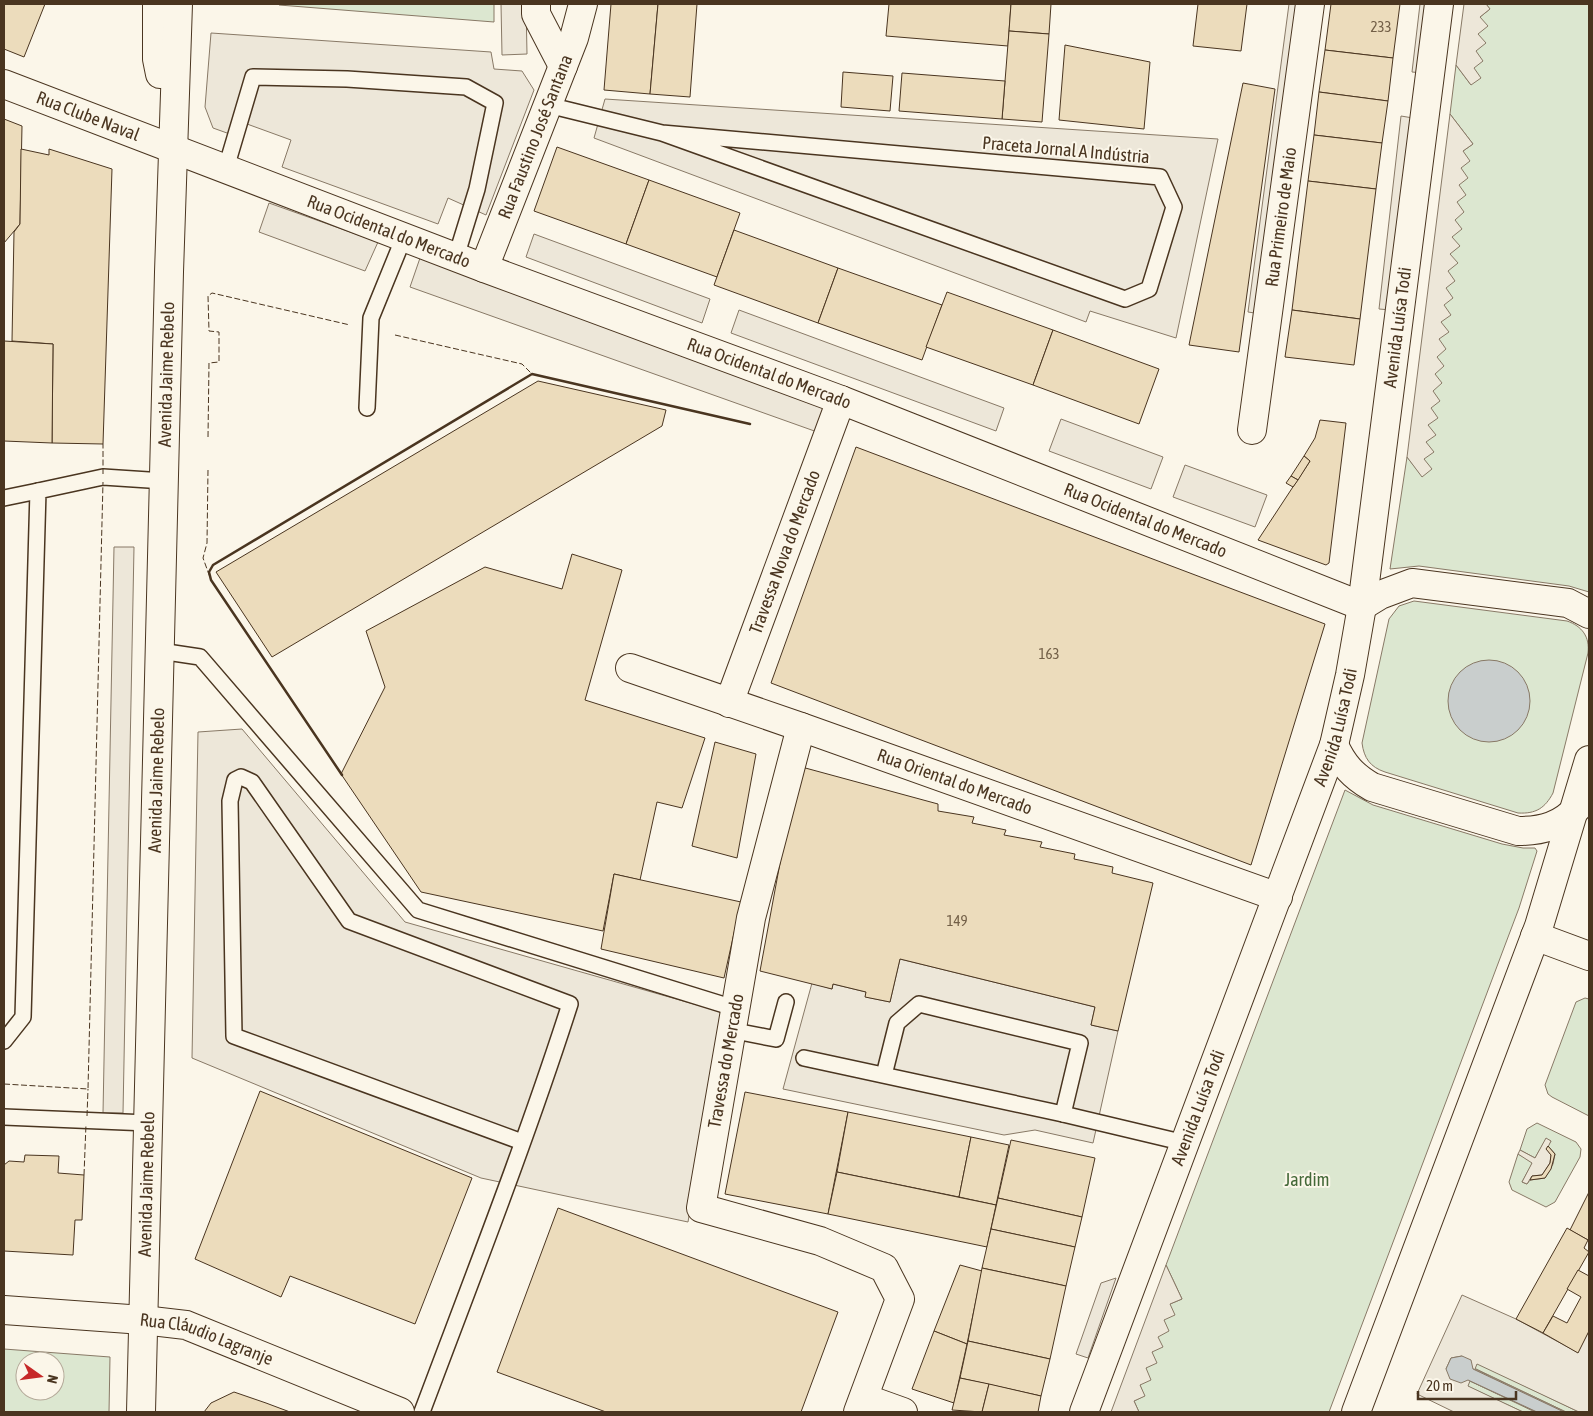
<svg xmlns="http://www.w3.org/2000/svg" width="1593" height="1416" viewBox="0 0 1593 1416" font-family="'Asap Condensed',sans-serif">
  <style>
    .green { fill: #dce7d0; stroke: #887966; fill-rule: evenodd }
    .parking { fill: #ede7d9; stroke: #887966 }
    .water { fill: #c9cecd; stroke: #887966 }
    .building { fill: #ecdcbc; stroke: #4a3520 }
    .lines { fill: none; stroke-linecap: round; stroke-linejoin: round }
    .service-casing { stroke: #4a3520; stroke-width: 18 }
    .minor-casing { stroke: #4a3520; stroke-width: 30 }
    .primary-casing { stroke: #4a3520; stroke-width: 30 }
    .service { stroke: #fbf6e9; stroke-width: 15 }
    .minor { stroke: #fbf6e9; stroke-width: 28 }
    .primary { stroke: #fbf6e9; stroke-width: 28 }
    .fence { stroke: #4a3520; stroke-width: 1; stroke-dasharray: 6 2.5; stroke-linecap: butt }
    .wall { stroke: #4a3520; stroke-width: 2.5 }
    .labels { text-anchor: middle; stroke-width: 4; stroke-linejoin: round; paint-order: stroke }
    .number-label { font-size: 15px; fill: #725f47 }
    .street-label { font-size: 18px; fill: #4a3520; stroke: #fbf6e9 }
    .park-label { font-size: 18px; fill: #436837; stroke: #fbf6e9 }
  </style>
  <rect width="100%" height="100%" fill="#fbf6e9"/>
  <g class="green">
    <polygon points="494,4 494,22 279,5 279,4"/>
    <polygon points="1486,4 1589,4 1589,592 1569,586 1419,566 1390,569 1407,457 1422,476 1463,151 1473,144 1450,114 1456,65 1471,85 1480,17 1490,9"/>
    <path d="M1414,601L1567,621C1582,626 1590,637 1588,653L1553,793C1545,808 1536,814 1518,813L1385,772C1370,767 1364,758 1362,743L1389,619L1399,606Z"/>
    <polygon points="1345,790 1373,805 1502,844 1523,848 1535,848 1537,851 1519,908 1329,1412 1139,1412 1134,1401 1144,1396 1140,1385 1170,1304 1182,1299 1166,1265"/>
    <polygon points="1585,998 1589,999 1589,1116 1552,1097 1548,1094 1545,1085 1576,1002"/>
    <polygon points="1537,1123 1576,1142 1581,1149 1580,1157 1555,1202 1546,1207 1512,1190 1509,1182 1518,1154 1533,1162 1522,1182 1527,1184 1530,1180 1545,1178 1553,1164 1555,1154 1548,1146 1551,1141 1546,1139 1535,1158 1520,1150 1527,1129"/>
    <path d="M4,1349L110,1357L109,1412H4ZM25,1361H55V1391H25Z"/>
    <polygon points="1477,1363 1579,1412 1566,1412 1474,1368"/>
    <polygon points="1470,1381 1535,1412 1523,1412 1467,1386"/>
  </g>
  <g class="parking">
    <polygon points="501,4 526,4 527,54 502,55"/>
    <polygon points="1289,4 1302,4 1261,314 1248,312"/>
    <polygon points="1420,4 1431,4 1423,73 1412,72"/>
    <polygon points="1464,4 1486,4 1490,9 1480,17 1488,26 1478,34 1486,43 1476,51 1483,61 1474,68 1481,78 1471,85 1456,65"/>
    <polygon points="211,33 491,52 494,69 522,71 534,90 486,215 448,198 438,224 282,167 291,140 247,124 241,138 213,128 205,107"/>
    <polygon points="605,99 1218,139 1176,338 1090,311 1086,322 594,138"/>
    <polygon points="1450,114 1473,144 1463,151 1470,161 1461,168 1468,178 1459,185 1466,195 1457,202 1464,212 1455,220 1462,229 1452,237 1460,246 1450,254 1458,263 1448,271 1455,281 1446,288 1453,298 1444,305 1451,315 1441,322 1449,332 1439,339 1446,349 1437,357 1444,366 1435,374 1442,383 1433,391 1440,401 1431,408 1438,418 1428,425 1436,435 1426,442 1434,452 1424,459 1432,469 1422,477 1407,457"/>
    <polygon points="1401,116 1413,118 1391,310 1379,309"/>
    <polygon points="269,203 378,242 365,271 259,232"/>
    <polygon points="534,234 710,299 702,323 526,257"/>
    <polygon points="420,258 830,403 820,433 410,287"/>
    <polygon points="739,310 1004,408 996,431 731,333"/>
    <polygon points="1061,419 1163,457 1151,489 1049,451"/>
    <polygon points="1185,465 1267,495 1255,527 1173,497"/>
    <polygon points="114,547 134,547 123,1113 103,1113"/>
    <polygon points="242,729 405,922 722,1012 688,1222 481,1178 192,1058 198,732"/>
    <polygon points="900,959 1095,1007 1091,1025 1118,1031 1093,1143 1035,1130 1004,1135 783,1089 812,983 832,989 833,984 866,992 866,997 890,1002"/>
    <polygon points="1546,1138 1551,1141 1547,1149 1551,1155 1550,1163 1542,1175 1532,1176 1527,1184 1522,1182 1532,1163 1518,1154 1520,1150 1535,1158"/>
    <polygon points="1166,1265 1182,1299 1170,1304 1175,1315 1164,1320 1169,1331 1158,1337 1163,1347 1152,1352 1157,1363 1146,1368 1151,1380 1140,1385 1145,1396 1134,1401 1139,1412 1111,1412"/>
    <polygon points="1116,1278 1088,1358 1076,1354 1101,1283"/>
    <polygon points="1462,1295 1516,1319 1577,1352 1589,1331 1589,1412 1579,1412 1477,1364 1475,1369 1566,1412 1564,1412 1473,1369 1462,1356 1451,1358 1446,1369 1537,1412 1470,1381 1468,1386 1523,1412 1454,1412 1417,1394"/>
  </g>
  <g class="water">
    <circle cx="1489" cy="701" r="41"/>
    <polygon points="1462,1356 1471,1360 1473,1369 1564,1412 1537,1412 1468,1380 1461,1383 1450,1379 1446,1369 1451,1358"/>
  </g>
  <g class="building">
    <polygon points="4,4 45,4 24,57 4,49"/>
    <polygon points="611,4 658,4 650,94 604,90"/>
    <polygon points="658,4 697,4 690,97 650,94"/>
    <polygon points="889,4 1011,4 1008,46 886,36"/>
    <polygon points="1011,4 1051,4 1049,34 1009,31"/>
    <polygon points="1198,4 1247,4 1241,51 1193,46"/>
    <polygon points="1331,4 1400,4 1393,58 1325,50"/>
    <polygon points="1009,31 1049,34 1042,122 1002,119"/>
    <polygon points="1065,45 1150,62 1144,129 1059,120"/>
    <polygon points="1325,50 1393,58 1388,101 1319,92"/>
    <polygon points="843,72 893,76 890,111 841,107"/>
    <polygon points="902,73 1005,81 1002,119 899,111"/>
    <polygon points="1243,83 1275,89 1239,352 1189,345"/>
    <polygon points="1319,92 1388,101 1382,143 1314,135"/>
    <polygon points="4,119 22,126 20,224 4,243"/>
    <polygon points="1314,135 1382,143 1376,189 1308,181"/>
    <polygon points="557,147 649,180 626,244 534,211"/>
    <polygon points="21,149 49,155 49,149 112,169 103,444 52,443 53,344 12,341 14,232 20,224"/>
    <polygon points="649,180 740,213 717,277 626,244"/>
    <polygon points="1308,181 1376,189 1360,319 1292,310"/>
    <polygon points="734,230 838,268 818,323 714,285"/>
    <polygon points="838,268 942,305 922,360 818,323"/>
    <polygon points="947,292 1053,330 1033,385 926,347"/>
    <polygon points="1292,310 1360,319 1354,365 1285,357"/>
    <polygon points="1053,330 1159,369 1139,424 1033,385"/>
    <polygon points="4,341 53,344 52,443 4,441"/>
    <polygon points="538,381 666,410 662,426 272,657 216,572"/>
    <polygon points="1320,420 1346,423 1329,563 1326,565 1258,540 1310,461 1304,456 1315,438"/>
    <polygon points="856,447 1325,624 1251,865 771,683"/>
    <polygon points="1304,456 1310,461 1298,480 1291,476"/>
    <polygon points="1291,476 1298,480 1293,487 1286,483"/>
    <polygon points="572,554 622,570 585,700 705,738 682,808 657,802 640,880 614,874 603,931 421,892 341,774 385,687 366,631 485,567 562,589"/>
    <polygon points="715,742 756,754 737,858 692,846"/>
    <polygon points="798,766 938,804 938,811 974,817 972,823 1006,830 1004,835 1042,842 1040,847 1075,854 1074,859 1113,867 1112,873 1153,883 1118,1031 1091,1025 1095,1007 900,959 890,1002 865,997 866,992 833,984 832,989 760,971"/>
    <polygon points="614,874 741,902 724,978 601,949"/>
    <polygon points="260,1091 472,1178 415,1324 290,1276 281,1297 195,1259"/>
    <polygon points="745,1092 848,1112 828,1214 725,1194"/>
    <polygon points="848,1112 971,1137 959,1197 837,1172"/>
    <polygon points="971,1137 1009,1145 996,1205 959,1197"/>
    <polygon points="1011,1140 1095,1158 1082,1217 998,1198"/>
    <polygon points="1548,1146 1555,1154 1551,1169 1545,1178 1530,1180 1532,1176 1542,1175 1550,1163 1551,1155 1546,1149"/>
    <polygon points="25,1155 59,1156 58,1173 84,1175 82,1220 75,1220 73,1255 4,1251 4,1165 9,1161 24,1162"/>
    <polygon points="837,1172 996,1205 987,1247 828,1214"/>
    <polygon points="1589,1192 1589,1239 1588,1240 1570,1230"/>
    <polygon points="998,1198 1082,1217 1075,1247 991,1229"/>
    <polygon points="558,1208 838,1312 801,1412 606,1412 497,1372"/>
    <polygon points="1567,1228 1588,1240 1584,1248 1589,1252 1543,1333 1516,1319"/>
    <polygon points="991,1229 1075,1247 1066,1286 982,1268"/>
    <polygon points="960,1265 982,1271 967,1344 934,1331"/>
    <polygon points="982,1268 1066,1286 1050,1359 968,1341"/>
    <polygon points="1578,1270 1589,1276 1589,1331 1578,1353 1543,1333 1553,1316 1567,1323 1581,1297 1567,1289"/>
    <polygon points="934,1331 967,1344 954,1403 912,1389"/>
    <polygon points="968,1341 1050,1359 1041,1396 960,1378"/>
    <polygon points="960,1378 989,1384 982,1412 952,1410"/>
    <polygon points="989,1384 1041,1396 1038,1412 982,1412"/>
    <polygon points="234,1392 266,1403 290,1412 204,1412 211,1403"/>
  </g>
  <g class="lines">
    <g class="service-casing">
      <g id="service">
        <polyline points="548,105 662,133 1125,299 1149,289 1174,207 1160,177 662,133"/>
        <polyline points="226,168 253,77 347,79 466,87 495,103 477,189 456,257"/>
        <polyline points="367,408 371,318 404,237"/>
        <polyline points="4,498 38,491"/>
        <polyline points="160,651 200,657 418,910 734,1008"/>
        <polyline points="730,1030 776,1039 786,1002"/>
        <polyline points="4,1041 23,1017 38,491 103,477 164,481"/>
        <polyline points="804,1058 1063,1114 1080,1043 919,1004 897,1023 884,1075"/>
        <polyline points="1063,1114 1185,1143"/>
        <polyline points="4,1117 148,1123"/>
        <path d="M422,1412C473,1276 526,1141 570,1004L349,921L252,782L241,777L235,780L230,801L234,1036L522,1142"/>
      </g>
    </g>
    <g class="minor-casing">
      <g id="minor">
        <polyline points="157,4 157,59 160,74"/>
        <polyline points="536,4 536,14 563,66"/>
        <path id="s1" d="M4,84L484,268L841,400L1362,606"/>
        <path id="s2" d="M484,268L574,38L583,4"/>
        <path id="s3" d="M1252,430L1310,4"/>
        <path id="s4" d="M630,668L801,727L1278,897"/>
        <path id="s5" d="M729,703L841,400"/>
        <polyline points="801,727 751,918 701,1208 820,1241 884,1268 900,1299 858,1412"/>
        <polyline points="1535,936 1589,956"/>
        <path id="s6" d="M4,1310L143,1320L186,1325L400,1412"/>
        <polyline points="864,1398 903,1412"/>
        <path id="s7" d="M141,1412L169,272L178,4"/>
      </g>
    </g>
    <g class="primary-casing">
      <g id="primary">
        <polyline points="1362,606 1380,595 1412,583 1568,603 1589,614"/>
        <path d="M1334,745C1343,765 1353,776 1372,787L1518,831C1542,831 1562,826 1578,807"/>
        <path id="s8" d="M1084,1412L1334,745L1350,675L1362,606L1439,4"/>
        <polyline points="1356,1412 1539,926 1589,760"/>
      </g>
    </g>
    <use href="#service" class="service"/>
    <use href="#minor" class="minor"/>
    <use href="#primary" class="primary"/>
    <g class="fence">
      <polyline points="395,335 522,364 532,374"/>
      <polyline points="208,437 209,363 219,362 219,332 209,331 208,296 212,293 350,325"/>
      <polyline points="208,470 207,543 203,558 211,580"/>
      <polyline points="103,474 103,444"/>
      <polyline points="4,1084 88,1089 103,482"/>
      <polyline points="87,1116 88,1089"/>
      <polyline points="84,1175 86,1124"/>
    </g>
    <polyline class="wall" points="342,775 211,580 209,572 213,565 532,374 750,424"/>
  </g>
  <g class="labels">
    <g class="number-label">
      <text x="1381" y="32">233</text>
      <text x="1049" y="659">163</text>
      <text x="957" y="926">149</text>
    </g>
    <g class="street-label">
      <text dy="6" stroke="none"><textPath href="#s1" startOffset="90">Rua Clube Naval</textPath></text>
      <text dy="6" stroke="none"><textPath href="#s2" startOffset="141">Rua Faustino José Santana</textPath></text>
      <text transform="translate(1066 150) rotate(5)" y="6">Praceta Jornal A Indústria</text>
      <text dy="6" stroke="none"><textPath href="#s3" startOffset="215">Rua Primeiro de Maio</textPath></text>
      <text dy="6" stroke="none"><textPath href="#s1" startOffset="412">Rua Ocidental do Mercado</textPath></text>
      <text dy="6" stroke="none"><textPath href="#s8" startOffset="1135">Avenida Luísa Todi</textPath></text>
      <text dy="6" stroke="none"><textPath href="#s1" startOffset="818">Rua Ocidental do Mercado</textPath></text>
      <text dy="6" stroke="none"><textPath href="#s7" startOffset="1038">Avenida Jaime Rebelo</textPath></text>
      <text dy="6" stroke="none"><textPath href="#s1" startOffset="1222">Rua Ocidental do Mercado</textPath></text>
      <text dy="6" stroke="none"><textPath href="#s5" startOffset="161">Travessa Nova do Mercado</textPath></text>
      <text dy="6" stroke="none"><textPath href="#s8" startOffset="730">Avenida Luísa Todi</textPath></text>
      <text dy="6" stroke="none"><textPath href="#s7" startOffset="632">Avenida Jaime Rebelo</textPath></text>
      <text dy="6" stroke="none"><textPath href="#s4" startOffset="344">Rua Oriental do Mercado</textPath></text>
      <text transform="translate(726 1061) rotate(-80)" y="6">Travessa do Mercado</text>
      <text dy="6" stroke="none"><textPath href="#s8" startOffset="325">Avenida Luísa Todi</textPath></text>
      <text dy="6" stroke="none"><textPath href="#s7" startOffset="228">Avenida Jaime Rebelo</textPath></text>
      <text dy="6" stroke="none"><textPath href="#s6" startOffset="206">Rua Cláudio Lagranje</textPath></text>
    </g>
    <g class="park-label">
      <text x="1307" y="1186">Jardim</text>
    </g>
  </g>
  <rect width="1593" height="1416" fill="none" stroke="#4a3520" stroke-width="10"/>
  <g transform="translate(40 1376) rotate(104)"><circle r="24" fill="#fbf6e9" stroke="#b4a999"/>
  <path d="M0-4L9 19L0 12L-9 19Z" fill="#c62828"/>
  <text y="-8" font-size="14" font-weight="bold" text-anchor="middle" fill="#4a3520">N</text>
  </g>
  <path d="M1418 1391v8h98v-8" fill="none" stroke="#4a3520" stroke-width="2.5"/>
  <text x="1426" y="1391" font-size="15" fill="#4a3520" stroke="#fbf6e9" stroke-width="4" paint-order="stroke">20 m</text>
</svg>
